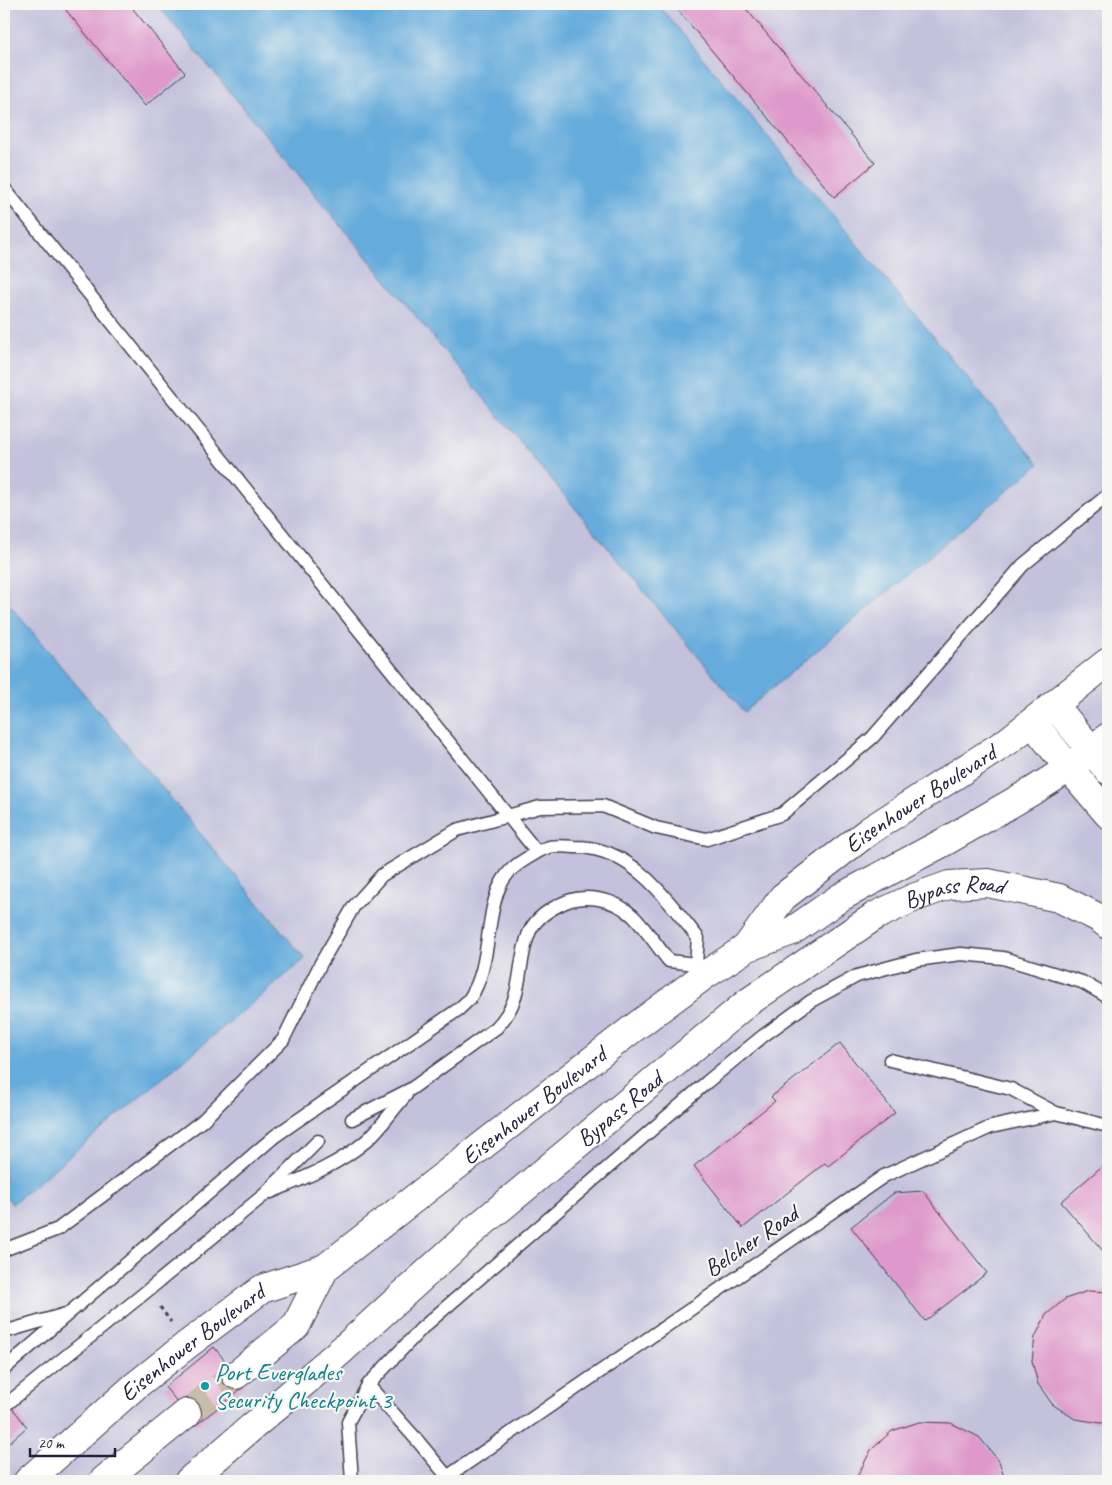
<svg xmlns="http://www.w3.org/2000/svg" width="1112" height="1485" viewBox="0 0 1112 1485" font-family="Caveat,sans-serif">
  <style>
    .industrial { fill: #c3c1db }
    .water { fill: #65abdb; stroke: #44668b }
    .building { fill: #de98cb }
    .lines { fill: none; stroke-linecap: round; stroke-linejoin: round }
    .tertiary-tunnel { stroke: #c8bcab; stroke-width: 28; stroke-dasharray: 28 14; stroke-linecap: butt }
    .service-casing { stroke: #413f50; stroke-width: 15 }
    .tertiary-casing { stroke: #413f50; stroke-width: 30 }
    .path { stroke: #413f50; stroke-width: 3; stroke-dasharray: 4 4; stroke-linecap: butt }
    .service { stroke: #fff; stroke-width: 12 }
    .tertiary { stroke: #fff; stroke-width: 28 }
    .culture-dot { fill: #0f9aa8; stroke: #f6f6f2; stroke-width: 2 }
    .labels { text-anchor: middle; stroke-width: 4.5; stroke-linejoin: round; paint-order: stroke }
    .street-label { font-size: 24px; fill: #22223b; stroke: #f6f6f2 }
    .culture-label { font-size: 24px; fill: #0d838f; stroke: #f6f6f2; text-anchor: start }
  </style>
  <rect width="100%" height="100%" fill="#f6f6f2"/>
  <filter id="ink" filterUnits="userSpaceOnUse"><feTurbulence type="fractalNoise" baseFrequency=".02" numOctaves="2"/><feDisplacementMap in="SourceGraphic" scale="10" xChannelSelector="R" yChannelSelector="G"/><feConvolveMatrix kernelMatrix="1 2 1 2 8 2 1 2 1" color-interpolation-filters="sRGB"/></filter>
  <filter id="wash" filterUnits="userSpaceOnUse"><feTurbulence type="fractalNoise" baseFrequency=".0096" numOctaves="4" result="noise"/><feDisplacementMap in="SourceGraphic" scale="20" xChannelSelector="R" yChannelSelector="G"/><feGaussianBlur stdDeviation="1.12" result="paint"/><feColorMatrix in="noise" values="0 0 0 0 0 0 0 0 0 0 0 0 0 0 0 0 0 1.4 0 .05"/><feComposite in="paint" operator="in"/></filter>
  <g filter="url(#wash)">
    <rect width="100%" height="100%" fill="#f1e2c7"/>
    <polygon class="industrial" points="4,4 157,4 744,711 1039,464 658,4 1108,4 1108,1481 4,1481 4,1194 12,1204 305,959 4,598"/>
    <g class="water">
      <polygon points="157,4 658,4 1039,464 744,712"/>
      <polygon points="4,598 305,959 12,1204 4,1194"/>
    </g>
    <g id="blocks">
      <g class="building">
        <polygon points="61,4 129,4 185,73 145,106"/>
        <polygon points="673,4 742,4 875,163 834,197"/>
        <polygon points="840,1043 895,1113 828,1166 825,1163 743,1228 694,1166 775,1101 771,1097"/>
        <polygon points="1108,1161 1108,1249 1104,1252 1061,1202"/>
        <polygon points="923,1191 987,1273 925,1321 851,1227 894,1193"/>
        <polygon points="1088,1291 1108,1292 1108,1422 1101,1423 1075,1419 1052,1404 1038,1384 1032,1361 1035,1337 1046,1315 1065,1299"/>
        <polygon points="214,1347 245,1386 196,1425 165,1387"/>
        <polygon points="4,1397 27,1427 4,1447"/>
        <polygon points="919,1422 951,1423 979,1437 999,1461 1005,1481 857,1481 858,1475 871,1450 892,1431"/>
      </g>
    </g>
  </g>
  <g filter="url(#ink)">
    <use href="#blocks" fill-opacity="0" stroke="#413f50" stroke-width="1"/>
    <g class="lines">
      <polyline class="tertiary-tunnel" points="187,1413 236,1375"/>
      <g class="service-casing">
        <g id="service">
          <polyline points="4,188 537,852"/>
          <polyline points="890,1060 1011,1089 1056,1113"/>
          <path d="M352,1119L411,1089L496,1028C526,997 515,969 529,933C534,921 547,911 559,905C582,892 614,898 633,916C646,929 657,946 669,961L696,964"/>
          <path d="M271,1192C304,1178 338,1165 366,1141C379,1130 394,1108 406,1095"/>
          <polyline points="4,1248 6,1249 58,1229 202,1121 283,1040 321,963 354,906 382,875 457,830 540,807 603,806 656,828 707,839 782,814 872,738 1023,565 1108,495"/>
          <polyline points="4,1332 66,1314"/>
          <path d="M4,1369L275,1136L459,1009C463,1005 467,1002 470,998C491,967 485,921 499,888C507,870 517,864 534,854C551,844 555,846 574,847C579,847 584,847 589,848C637,855 670,903 698,938L696,964L705,975"/>
          <polyline points="368,1385 417,1440 451,1481"/>
          <polyline points="8,1403 147,1291 264,1195 318,1141"/>
          <polyline points="447,1477 884,1176 991,1127 1056,1113 1108,1126"/>
          <polyline points="352,1481 348,1422 368,1385 422,1328 707,1082 763,1036 811,1001 857,976 916,960 961,954 1003,958 1082,982 1108,997"/>
        </g>
      </g>
      <g class="tertiary-casing">
        <g id="tertiary">
          <polyline points="1054,705 1108,770"/>
          <polyline points="1032,722 1069,768 1108,814"/>
          <path id="s1" d="M746,948L783,897L869,831L1008,741L1108,662"/>
          <polyline points="236,1375 296,1326 325,1268"/>
          <path id="s2" d="M28,1481L135,1386L188,1344L262,1289L325,1268L631,1030L705,975L746,948L792,931L841,897L946,841L1036,789L1069,768L1108,737"/>
          <polyline points="103,1481 187,1413"/>
          <path id="s3" d="M189,1481L343,1349L474,1230L747,1003L875,916L913,898L949,885L988,883L1059,898L1099,918L1108,925"/>
        </g>
      </g>
      <polyline class="path" points="160,1307 171,1322"/>
      <use href="#service" class="service"/>
      <use href="#tertiary" class="tertiary"/>
    </g>
  </g>
  <circle class="culture-dot" cx="205" cy="1386" r="5"/>
  <g class="labels">
    <g class="street-label">
      <text dy="8" stroke="none"><textPath href="#s1" startOffset="232">Eisenhower Boulevard</textPath></text>
      <text dy="8" stroke="none"><textPath href="#s3" startOffset="974">Bypass Road</textPath></text>
      <text dy="8" stroke="none"><textPath href="#s2" startOffset="634">Eisenhower Boulevard</textPath></text>
      <text dy="8" stroke="none"><textPath href="#s3" startOffset="569">Bypass Road</textPath></text>
      <text transform="translate(751 1241) rotate(-34)" y="8">Belcher Road</text>
      <text dy="8" stroke="none"><textPath href="#s2" startOffset="215">Eisenhower Boulevard</textPath></text>
    </g>
    <g class="culture-label">
      <text x="215" y="1380">Port Everglades<tspan x="215" dy="28">Security Checkpoint 3</tspan></text>
    </g>
  </g>
  <rect width="1112" height="1485" fill="none" stroke="#f6f6f2" stroke-width="20"/>
  <path d="M30 1448v8h85v-8" fill="none" stroke="#22223b" stroke-width="2.5"/>
  <text x="38" y="1448" font-size="15" fill="#22223b" stroke="#f6f6f2" stroke-width="4" paint-order="stroke">20 m</text>
</svg>
